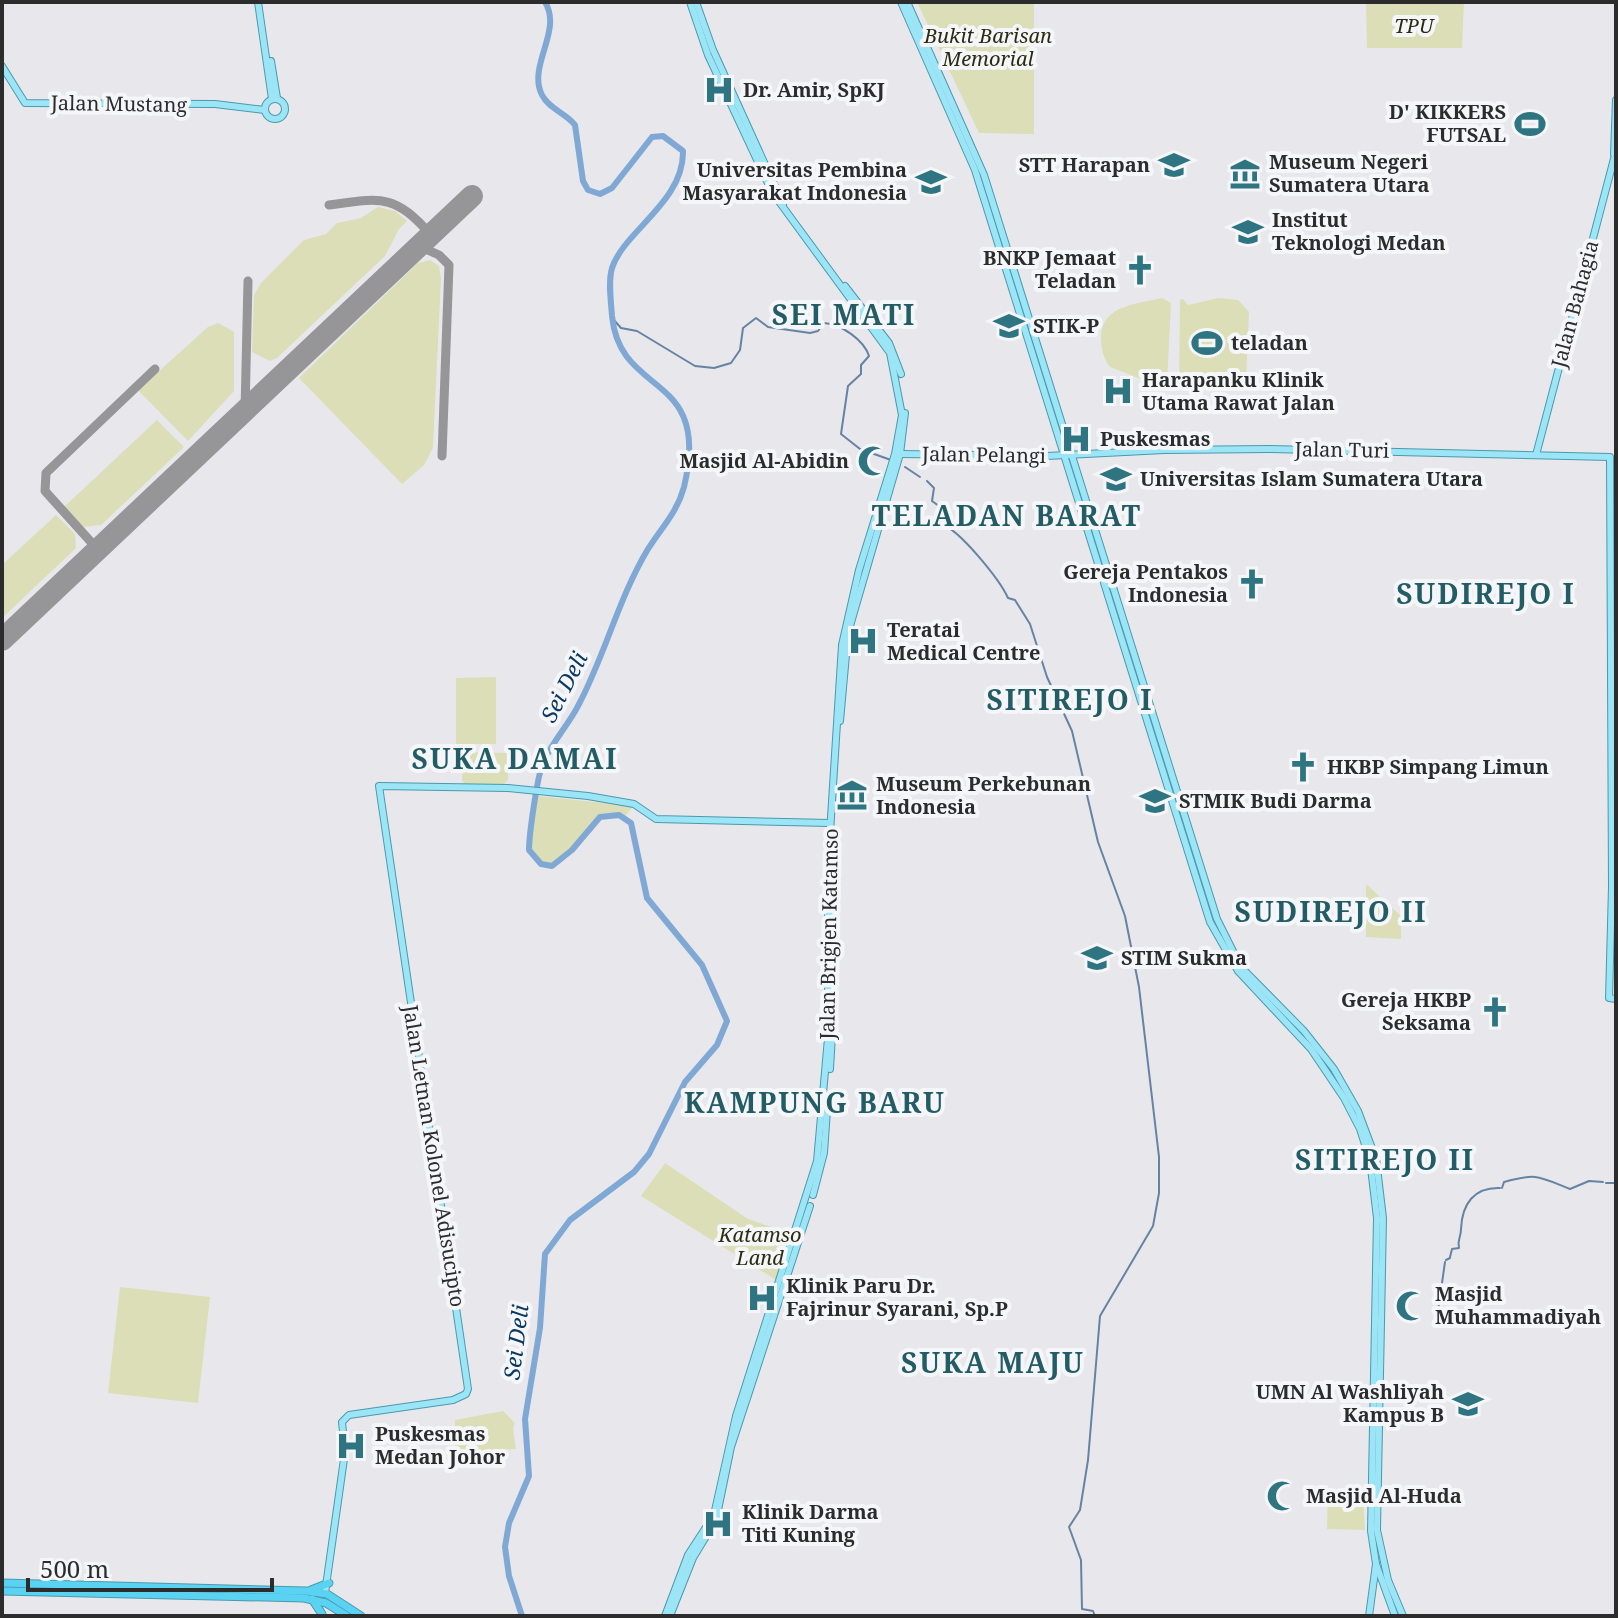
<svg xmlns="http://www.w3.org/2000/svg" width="1618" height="1618" viewBox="0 0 1618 1618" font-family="'Noto Serif',serif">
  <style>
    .green { fill: #dbdeb7 }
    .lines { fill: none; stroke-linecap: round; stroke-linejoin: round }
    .stream { stroke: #6683a3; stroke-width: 2 }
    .river { stroke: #7fa8d5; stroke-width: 6 }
    .taxiway { stroke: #969698; stroke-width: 9 }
    .runway { stroke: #969698; stroke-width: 22 }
    .major-casing { stroke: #4a99ad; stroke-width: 8 }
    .highway-casing { stroke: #4a99ad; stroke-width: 9 }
    .major { stroke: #9ce5f7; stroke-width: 6 }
    .highway { stroke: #5ad3f2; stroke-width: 7 }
    .labels { text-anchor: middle; stroke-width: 8; stroke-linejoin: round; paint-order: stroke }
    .park-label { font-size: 20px; font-style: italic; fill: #2a2b10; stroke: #f5f6f9 }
    .poi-label { font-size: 20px; font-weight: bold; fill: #2c2c2d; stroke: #f5f6f9; text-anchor: start }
    .street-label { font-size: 20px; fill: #2c2c2d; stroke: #f5f6f9 }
    .water-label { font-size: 22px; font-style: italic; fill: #093861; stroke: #f5f6f9 }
    .district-label { font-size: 28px; font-weight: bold; letter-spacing: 2px; fill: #235c65; stroke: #f5f6f9 }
  </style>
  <rect width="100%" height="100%" fill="#e8e8ec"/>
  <g class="green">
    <polygon points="917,2 1034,2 1034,134 979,133"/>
    <polygon points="1366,2 1464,2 1462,48 1367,48"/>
    <polygon points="378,207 395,211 407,221 399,229 385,256 277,358 270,361 252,352 254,295 261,283 304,240 326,234 337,223 361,218"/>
    <polygon points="430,260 439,266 441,278 433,448 424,465 402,484 299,378 418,263"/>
    <path d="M1162,298L1171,303L1167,383L1162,387L1110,367C1103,358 1101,348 1101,336C1102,305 1138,304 1162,298Z"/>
    <polygon points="1218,298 1238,300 1249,312 1246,381 1234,391 1188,384 1187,388 1179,388 1180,300 1183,299 1188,305"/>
    <polygon points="218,323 234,332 234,391 188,441 138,390 208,327"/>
    <polygon points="157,420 184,447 101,525 83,527 64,507"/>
    <polygon points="56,515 75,534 76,548 2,618 2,565"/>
    <polygon points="496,677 496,744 456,744 456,678"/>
    <polygon points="463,752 508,753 508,780 501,787 466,786 462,780"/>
    <path d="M538,796L633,806L624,818C592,802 576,854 552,866L541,864L529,850Z"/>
    <polygon points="1366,884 1401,916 1401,939 1366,937"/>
    <polygon points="665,1163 748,1219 792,1234 776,1280 641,1196"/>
    <polygon points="120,1287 210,1297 198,1403 108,1393"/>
    <polygon points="503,1411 515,1423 513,1428 516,1449 455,1452 455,1420"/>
    <polygon points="1328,1491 1363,1492 1365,1530 1327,1529"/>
  </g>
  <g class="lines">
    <g class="stream">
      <path d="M613,319L621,328L637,331L695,366L714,368L731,363L740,350L743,328L756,318L768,327L810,333L818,331L824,323C841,324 864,340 869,356L861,365V374L848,386L841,434L860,449L891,460"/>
      <polyline points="905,467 920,477"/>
      <path d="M927,481L934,488L932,501L943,509L941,524C959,529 1000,580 1008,598L1015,600L1030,624L1047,677L1072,731L1098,842L1125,916L1139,987L1159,1157V1193L1153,1226L1100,1316L1088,1460L1080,1510L1069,1527L1081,1560L1082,1609L1093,1611L1095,1616"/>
      <polyline points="1606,1183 1616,1183"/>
      <path d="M1502,1188L1504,1182C1537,1173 1538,1176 1570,1189L1589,1181L1603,1182"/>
      <path d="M1450,1257L1452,1249L1459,1248C1457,1239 1461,1238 1461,1229C1462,1204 1474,1187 1500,1188"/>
      <polyline points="1446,1260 1450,1258"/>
      <polyline points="1438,1311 1445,1262"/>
    </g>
    <path class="river" d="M522,1616L509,1576L505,1547L509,1523L529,1476L525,1419L540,1328L545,1254L570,1220L634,1172L649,1154L685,1082L717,1045L727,1021L702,965L647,898L631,823L619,815L600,817L572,850L552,866L541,864L529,850C529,835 537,779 542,766C549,745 569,725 579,704C605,655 619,597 648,549C661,528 677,513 684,487C712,370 620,399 612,316C611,301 608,282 612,268C624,231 684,202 683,151L663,136L652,137L612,188L600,194L588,190L583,181L575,125C566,113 549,109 542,95C527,66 563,31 545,2"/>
    <g class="taxiway">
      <path d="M329,205C381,198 394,193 431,235"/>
      <polyline points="419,246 439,255 449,265 442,456"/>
      <polyline points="245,411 248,281"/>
      <polyline points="91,542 45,491 46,473 155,369"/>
    </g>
    <polyline class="runway" points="2,640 472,196"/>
    <g class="major-casing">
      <g id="major">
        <polyline points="258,2 272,99"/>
        <polyline points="696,2 713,50 783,204"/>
        <polyline points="901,2 975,170 1210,922 1238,971 1311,1049 1344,1098 1360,1129 1370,1160 1377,1218 1371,1531 1376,1564 1395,1616"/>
        <polyline points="907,2 984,175 1217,919 1241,967 1304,1031 1334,1069 1358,1111 1376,1159 1383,1218 1377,1530 1388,1580 1403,1616"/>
        <polyline points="271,61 277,98"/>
        <polyline points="2,66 25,103 215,104 265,110"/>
        <circle cx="275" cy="109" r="10"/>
        <polyline points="1614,154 1616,100"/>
        <polyline points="845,286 889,343 901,374"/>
        <polyline points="899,454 1047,456 1164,450 1270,449 1610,457 1612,887 1609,998 1616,999"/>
        <polyline points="1536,455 1616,151"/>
        <polyline points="840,721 848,633 900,454 905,413"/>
        <polyline points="832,901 833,848"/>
        <polyline points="830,1069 834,1001 832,912"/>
        <polyline points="813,1195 824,1153 828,1096"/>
        <polyline points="325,1593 345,1452 342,1422 349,1415 453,1400 466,1394 468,1389 379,786 508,788 588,796 634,804 656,819 830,823"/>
        <polyline points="665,1616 688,1555 714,1515 736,1416 817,1161 828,1038 828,864 842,645 859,570 895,454 902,415 890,353 772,192 708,55 690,2"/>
        <polyline points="670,1616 693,1558 716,1520 731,1447 810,1206"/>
        <polyline points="1369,1616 1376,1564"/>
      </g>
    </g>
    <g class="highway-casing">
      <g id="highway">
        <polyline points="2,1583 306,1591 327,1594 361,1616"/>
        <polyline points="311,1590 329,1583"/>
        <polyline points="2,1591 304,1598 326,1603 347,1616"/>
        <polyline points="312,1599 322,1614"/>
      </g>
    </g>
    <use href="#major" class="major"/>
    <use href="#highway" class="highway"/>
  </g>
  <defs>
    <g id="hospital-bare" transform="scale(2.4)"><path d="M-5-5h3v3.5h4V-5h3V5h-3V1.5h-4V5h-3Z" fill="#2e7581" stroke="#f5f6f9" stroke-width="2.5" paint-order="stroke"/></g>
    <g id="stadium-bare" transform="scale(2.4)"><path d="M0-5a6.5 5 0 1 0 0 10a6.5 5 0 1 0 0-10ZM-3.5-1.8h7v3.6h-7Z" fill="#2e7581" stroke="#f5f6f9" stroke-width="2.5" paint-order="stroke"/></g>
    <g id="university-bare" transform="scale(2.4)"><path d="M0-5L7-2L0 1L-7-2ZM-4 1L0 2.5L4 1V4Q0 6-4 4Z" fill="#2e7581" stroke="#f5f6f9" stroke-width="2.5" paint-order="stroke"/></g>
    <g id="museum-bare" transform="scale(2.4)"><path d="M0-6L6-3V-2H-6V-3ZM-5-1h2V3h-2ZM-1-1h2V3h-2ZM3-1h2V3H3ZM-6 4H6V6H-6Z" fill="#2e7581" stroke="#f5f6f9" stroke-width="2.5" paint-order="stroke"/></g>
    <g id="church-bare" transform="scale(2.4)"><path d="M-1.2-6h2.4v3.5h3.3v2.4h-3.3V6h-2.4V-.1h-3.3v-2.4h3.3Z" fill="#2e7581" stroke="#f5f6f9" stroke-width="2.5" paint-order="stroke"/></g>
    <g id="mosque-bare" transform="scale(2.4)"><path d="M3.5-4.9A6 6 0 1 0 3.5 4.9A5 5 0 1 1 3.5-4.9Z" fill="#2e7581" stroke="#f5f6f9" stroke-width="2.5" paint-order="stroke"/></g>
  </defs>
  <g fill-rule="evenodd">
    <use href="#hospital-bare" x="719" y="90"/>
    <use href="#stadium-bare" x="1530" y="124"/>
    <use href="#university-bare" x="1174" y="165"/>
    <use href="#museum-bare" x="1245" y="174"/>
    <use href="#university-bare" x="931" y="182"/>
    <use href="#university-bare" x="1248" y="232"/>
    <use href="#church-bare" x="1140" y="270"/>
    <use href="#university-bare" x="1009" y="326"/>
    <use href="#stadium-bare" x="1207" y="343"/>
    <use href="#hospital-bare" x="1118" y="391"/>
    <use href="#hospital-bare" x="1076" y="439"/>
    <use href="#mosque-bare" x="873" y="461"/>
    <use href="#university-bare" x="1116" y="479"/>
    <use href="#church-bare" x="1252" y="584"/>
    <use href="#hospital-bare" x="863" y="641"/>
    <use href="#church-bare" x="1303" y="767"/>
    <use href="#museum-bare" x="852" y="795"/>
    <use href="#university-bare" x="1155" y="801"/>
    <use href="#university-bare" x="1097" y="958"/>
    <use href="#church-bare" x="1495" y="1012"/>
    <use href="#hospital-bare" x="762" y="1298"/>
    <use href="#mosque-bare" x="1411" y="1306"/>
    <use href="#university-bare" x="1468" y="1404"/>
    <use href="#hospital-bare" x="351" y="1446"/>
    <use href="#mosque-bare" x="1282" y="1496"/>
    <use href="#hospital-bare" x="718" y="1524"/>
  </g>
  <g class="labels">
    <g class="park-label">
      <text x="1414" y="33">TPU</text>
      <text x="988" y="43">Bukit Barisan<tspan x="988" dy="23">Memorial</tspan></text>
      <text x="760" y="1242">Katamso<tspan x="760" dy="23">Land</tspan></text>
    </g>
    <g class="poi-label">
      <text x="743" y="97">Dr. Amir, SpKJ</text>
      <text x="1506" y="119" text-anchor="end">D' KIKKERS<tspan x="1506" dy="23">FUTSAL</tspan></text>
      <text x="1269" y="169">Museum Negeri<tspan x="1269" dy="23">Sumatera Utara</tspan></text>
      <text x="1150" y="172" text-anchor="end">STT Harapan</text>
      <text x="907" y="177" text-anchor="end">Universitas Pembina<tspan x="907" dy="23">Masyarakat Indonesia</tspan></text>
      <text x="1272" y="227">Institut<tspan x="1272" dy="23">Teknologi Medan</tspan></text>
      <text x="1116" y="265" text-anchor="end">BNKP Jemaat<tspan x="1116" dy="23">Teladan</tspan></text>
      <text x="1033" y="333">STIK-P</text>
      <text x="1231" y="350">teladan</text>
      <text x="1142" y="387">Harapanku Klinik<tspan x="1142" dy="23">Utama Rawat Jalan</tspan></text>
      <text x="1100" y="446">Puskesmas</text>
      <text x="849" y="468" text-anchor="end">Masjid Al-Abidin</text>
      <text x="1140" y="486">Universitas Islam Sumatera Utara</text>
      <text x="1228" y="579" text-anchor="end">Gereja Pentakos<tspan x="1228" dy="23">Indonesia</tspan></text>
      <text x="887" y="637">Teratai<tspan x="887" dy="23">Medical Centre</tspan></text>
      <text x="1327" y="774">HKBP Simpang Limun</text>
      <text x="876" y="791">Museum Perkebunan<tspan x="876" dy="23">Indonesia</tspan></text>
      <text x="1179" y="808">STMIK Budi Darma</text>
      <text x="1121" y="965">STIM Sukma</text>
      <text x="1471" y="1007" text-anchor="end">Gereja HKBP<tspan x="1471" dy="23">Seksama</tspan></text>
      <text x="786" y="1293">Klinik Paru Dr.<tspan x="786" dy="23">Fajrinur Syarani, Sp.P</tspan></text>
      <text x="1435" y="1301">Masjid<tspan x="1435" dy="23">Muhammadiyah</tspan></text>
      <text x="1444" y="1399" text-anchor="end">UMN Al Washliyah<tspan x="1444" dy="23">Kampus B</tspan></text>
      <text x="375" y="1441">Puskesmas<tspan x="375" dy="23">Medan Johor</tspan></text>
      <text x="1306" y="1503">Masjid Al-Huda</text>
      <text x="742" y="1519">Klinik Darma<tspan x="742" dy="23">Titi Kuning</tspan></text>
    </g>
    <g class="street-label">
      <text transform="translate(119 104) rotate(1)" y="7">Jalan Mustang</text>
      <text transform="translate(1575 304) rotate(-75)" y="7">Jalan Bahagia</text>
      <text transform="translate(1342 450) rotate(1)" y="7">Jalan Turi</text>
      <text transform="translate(984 455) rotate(1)" y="7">Jalan Pelangi</text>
      <text transform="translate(829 934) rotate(-89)" y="7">Jalan Brigjen Katamso</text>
      <text transform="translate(434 1156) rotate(81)" y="7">Jalan Letnan Kolonel Adisucipto</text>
    </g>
    <g class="water-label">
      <text transform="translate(564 687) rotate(-63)" y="8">Sei Deli</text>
      <text transform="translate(516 1342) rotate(-83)" y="8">Sei Deli</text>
    </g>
    <g class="district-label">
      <text x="844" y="325">SEI MATI</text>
      <text x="1007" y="526">TELADAN BARAT</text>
      <text x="1486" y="604">SUDIREJO I</text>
      <text x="1070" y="710">SITIREJO I</text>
      <text x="515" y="769">SUKA DAMAI</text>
      <text x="1331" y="922">SUDIREJO II</text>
      <text x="815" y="1113">KAMPUNG BARU</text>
      <text x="1385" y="1170">SITIREJO II</text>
      <text x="993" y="1373">SUKA MAJU</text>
    </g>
  </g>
  <rect width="1618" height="1618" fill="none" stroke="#2c2c2d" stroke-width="8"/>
  <path d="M28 1578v12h244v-12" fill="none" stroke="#2c2c2d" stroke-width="4"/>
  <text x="40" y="1578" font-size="24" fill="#2c2c2d" stroke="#f5f6f9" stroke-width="6" paint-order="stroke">500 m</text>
</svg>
